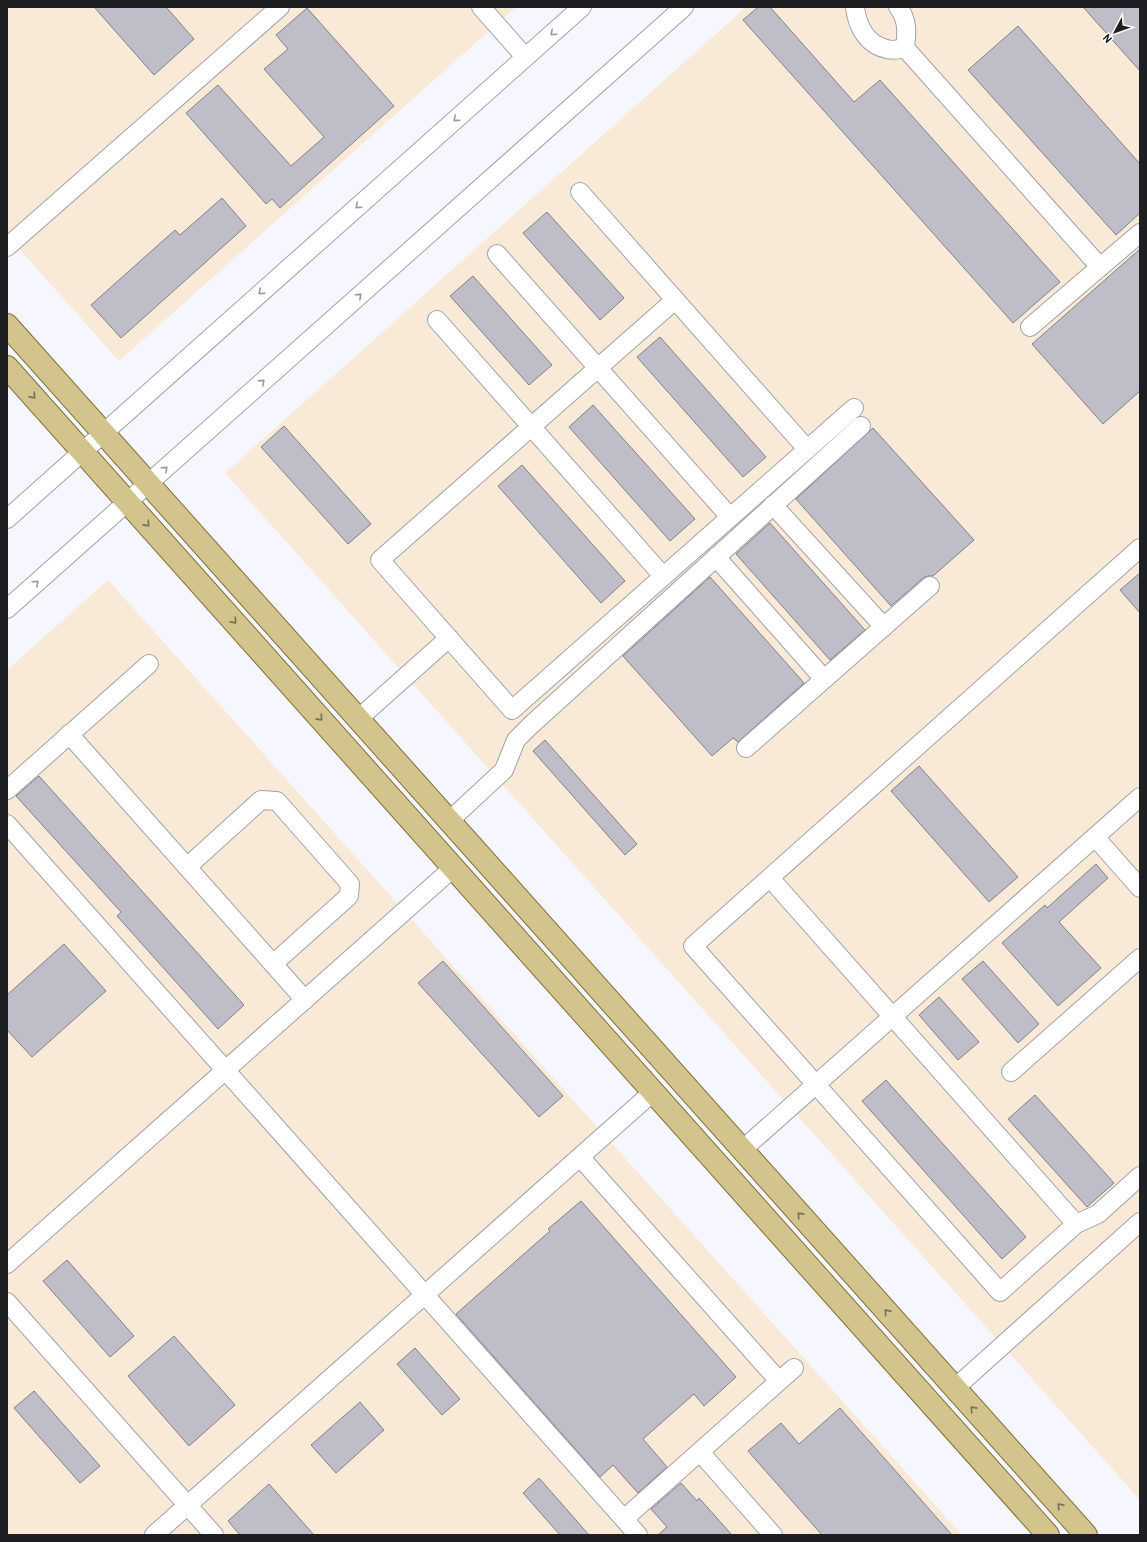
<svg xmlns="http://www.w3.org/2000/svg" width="1147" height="1542" viewBox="0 0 1147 1542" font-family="Barlow,sans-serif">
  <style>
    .industrial { fill: #f9ead7 }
    .building { fill: #bfbec8; stroke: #81808a }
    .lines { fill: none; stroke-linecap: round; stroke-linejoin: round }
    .minor-casing { stroke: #a0a1aa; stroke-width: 20 }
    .major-casing { stroke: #807036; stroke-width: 24 }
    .minor { stroke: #fff; stroke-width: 18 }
    .major { stroke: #d2c48c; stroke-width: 22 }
    .oneway { stroke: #9a9a9c }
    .oneway2 { stroke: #787257 }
  </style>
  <rect width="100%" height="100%" fill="#f5f6fe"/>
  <g class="industrial">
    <polygon points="7,7 516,7 119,361 7,235"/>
    <polygon points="746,7 1140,7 1140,1500 225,473"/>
    <polygon points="108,580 962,1535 7,1535 7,670"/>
  </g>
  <g class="building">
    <polygon points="94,7 166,7 194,39 154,75"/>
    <polygon points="758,7 770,7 854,102 880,80 1060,282 1013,323 743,20"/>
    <polygon points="1083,7 1140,7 1140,71"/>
    <polygon points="307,8 394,106 280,208 272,199 266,204 186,113 218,85 291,166 324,137 264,69 288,49 276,35"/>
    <polygon points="1018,26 1140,164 1140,213 1116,235 968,70"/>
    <polygon points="222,198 246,226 121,338 91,305 175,230 180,235"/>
    <polygon points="547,212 624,298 600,320 523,233"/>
    <polygon points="1140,249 1140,391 1103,424 1032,344"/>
    <polygon points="473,276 552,365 529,385 450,296"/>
    <polygon points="660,337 766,457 743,477 637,357"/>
    <polygon points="593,405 695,519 670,541 569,427"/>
    <polygon points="284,426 371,524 348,544 261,447"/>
    <polygon points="873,428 974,540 933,576 928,576 923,578 891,606 796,499"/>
    <polygon points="522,465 625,581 601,603 498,486"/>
    <polygon points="770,523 865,630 830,660 736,554"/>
    <polygon points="1140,573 1140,613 1120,590"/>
    <polygon points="710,577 804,683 738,742 733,738 712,756 623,656"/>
    <polygon points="545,740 637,844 625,855 533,751"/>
    <polygon points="919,766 1018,877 989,902 891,791"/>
    <polygon points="39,776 244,1005 218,1029 117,916 121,912 16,796"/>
    <polygon points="1096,864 1108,878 1059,922 1101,968 1058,1006 1002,943 1045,905 1047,908"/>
    <polygon points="64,944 106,991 32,1057 7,1030 7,995"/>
    <polygon points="443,961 563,1096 539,1117 418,983"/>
    <polygon points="983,961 1039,1024 1018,1043 962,979"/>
    <polygon points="939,997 979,1042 958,1060 919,1015"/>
    <polygon points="886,1080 1026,1237 1002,1259 862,1101"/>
    <polygon points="1035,1095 1114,1183 1087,1207 1008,1119"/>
    <polygon points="581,1201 736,1377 704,1406 694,1394 643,1439 667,1467 638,1493 613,1465 600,1477 456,1314 550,1231 548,1229"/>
    <polygon points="67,1260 134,1336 110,1357 43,1281"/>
    <polygon points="174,1336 235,1405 189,1446 128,1376"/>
    <polygon points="415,1348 460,1399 442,1415 397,1364"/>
    <polygon points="34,1391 100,1466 80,1483 14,1408"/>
    <polygon points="360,1402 384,1430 336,1473 311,1445"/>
    <polygon points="840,1408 952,1535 822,1535 748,1451 781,1423 799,1444"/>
    <polygon points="539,1478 575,1519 589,1535 560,1535 523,1493"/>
    <polygon points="681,1483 697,1501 699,1498 732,1535 658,1535 667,1527 651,1509"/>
    <polygon points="269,1484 314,1535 240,1535 228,1521"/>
  </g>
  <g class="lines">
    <g class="minor-casing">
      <g id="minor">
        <polyline points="481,7 525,57"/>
        <path d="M855,7C857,26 867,45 887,49C892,51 900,49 905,48"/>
        <path d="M898,7C908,20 907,33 905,48L1100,267"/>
        <polyline points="580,192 807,449"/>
        <polyline points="7,247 280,7"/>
        <polyline points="497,254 730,517"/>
        <polyline points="675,300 380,560 512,710 854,408"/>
        <polyline points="437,320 663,576"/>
        <polyline points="1030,327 1140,233"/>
        <polyline points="773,505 884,627"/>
        <polyline points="7,519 582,7"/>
        <polyline points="1140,548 693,946 1000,1292 1076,1224 1098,1214 1140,1176"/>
        <polyline points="716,557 824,679"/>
        <polyline points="7,609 684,7"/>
        <polyline points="358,719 449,638"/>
        <polyline points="69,734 305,1000"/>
        <polyline points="746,748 930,586"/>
        <polyline points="7,790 149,664"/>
        <polyline points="449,821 504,770 516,740 531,725 861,426"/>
        <polyline points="7,824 638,1535"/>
        <polyline points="1095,837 1140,888"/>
        <polyline points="187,867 261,800 277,801 350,884 349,896 273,964"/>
        <polyline points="770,878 1076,1224"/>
        <polyline points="1011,1072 1140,958"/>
        <polyline points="742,1150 1140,797"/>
        <polyline points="580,1157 779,1381"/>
        <polyline points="7,1264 453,868"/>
        <polyline points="7,1302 214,1535"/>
        <polyline points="955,1388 1140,1222"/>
        <polyline points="700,1452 773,1535"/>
        <polyline points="624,1519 794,1368"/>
        <polyline points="154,1535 653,1092"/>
      </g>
    </g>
    <g class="major-casing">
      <g id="major">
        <polyline points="7,325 1086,1535"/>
        <polyline points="7,367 1048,1535"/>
      </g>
    </g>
    <use href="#minor" class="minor"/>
    <use href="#major" class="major"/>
  </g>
  <defs><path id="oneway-chevron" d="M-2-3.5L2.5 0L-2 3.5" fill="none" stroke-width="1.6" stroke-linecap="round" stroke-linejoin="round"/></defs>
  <g class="oneway">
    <use href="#oneway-chevron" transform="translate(553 33) rotate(138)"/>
    <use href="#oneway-chevron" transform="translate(456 119) rotate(138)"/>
    <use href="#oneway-chevron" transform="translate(358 206) rotate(138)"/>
    <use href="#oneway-chevron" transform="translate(261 292) rotate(138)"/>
    <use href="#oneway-chevron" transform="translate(359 296) rotate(-42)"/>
    <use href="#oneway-chevron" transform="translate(262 382) rotate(-42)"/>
    <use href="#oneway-chevron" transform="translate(165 469) rotate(-42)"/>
    <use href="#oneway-chevron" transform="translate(36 583) rotate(-42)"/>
  </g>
  <g class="oneway2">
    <use href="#oneway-chevron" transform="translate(33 396) rotate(48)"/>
    <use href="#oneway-chevron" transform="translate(147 524) rotate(48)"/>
    <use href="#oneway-chevron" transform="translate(234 621) rotate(48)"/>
    <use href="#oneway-chevron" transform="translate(320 718) rotate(48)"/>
    <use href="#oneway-chevron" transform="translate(800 1215) rotate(-132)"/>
    <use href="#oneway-chevron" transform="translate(887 1312) rotate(-132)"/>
    <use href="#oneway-chevron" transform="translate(973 1409) rotate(-132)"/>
    <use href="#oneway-chevron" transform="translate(1060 1506) rotate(-132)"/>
  </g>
  <rect width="1147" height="1542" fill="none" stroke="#1e1f22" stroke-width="16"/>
  <g transform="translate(1115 32) rotate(229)" stroke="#ffffff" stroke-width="3" paint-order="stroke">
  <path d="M0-3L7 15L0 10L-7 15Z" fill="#1e1f22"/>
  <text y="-6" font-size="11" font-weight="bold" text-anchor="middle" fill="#1e1f22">N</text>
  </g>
</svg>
